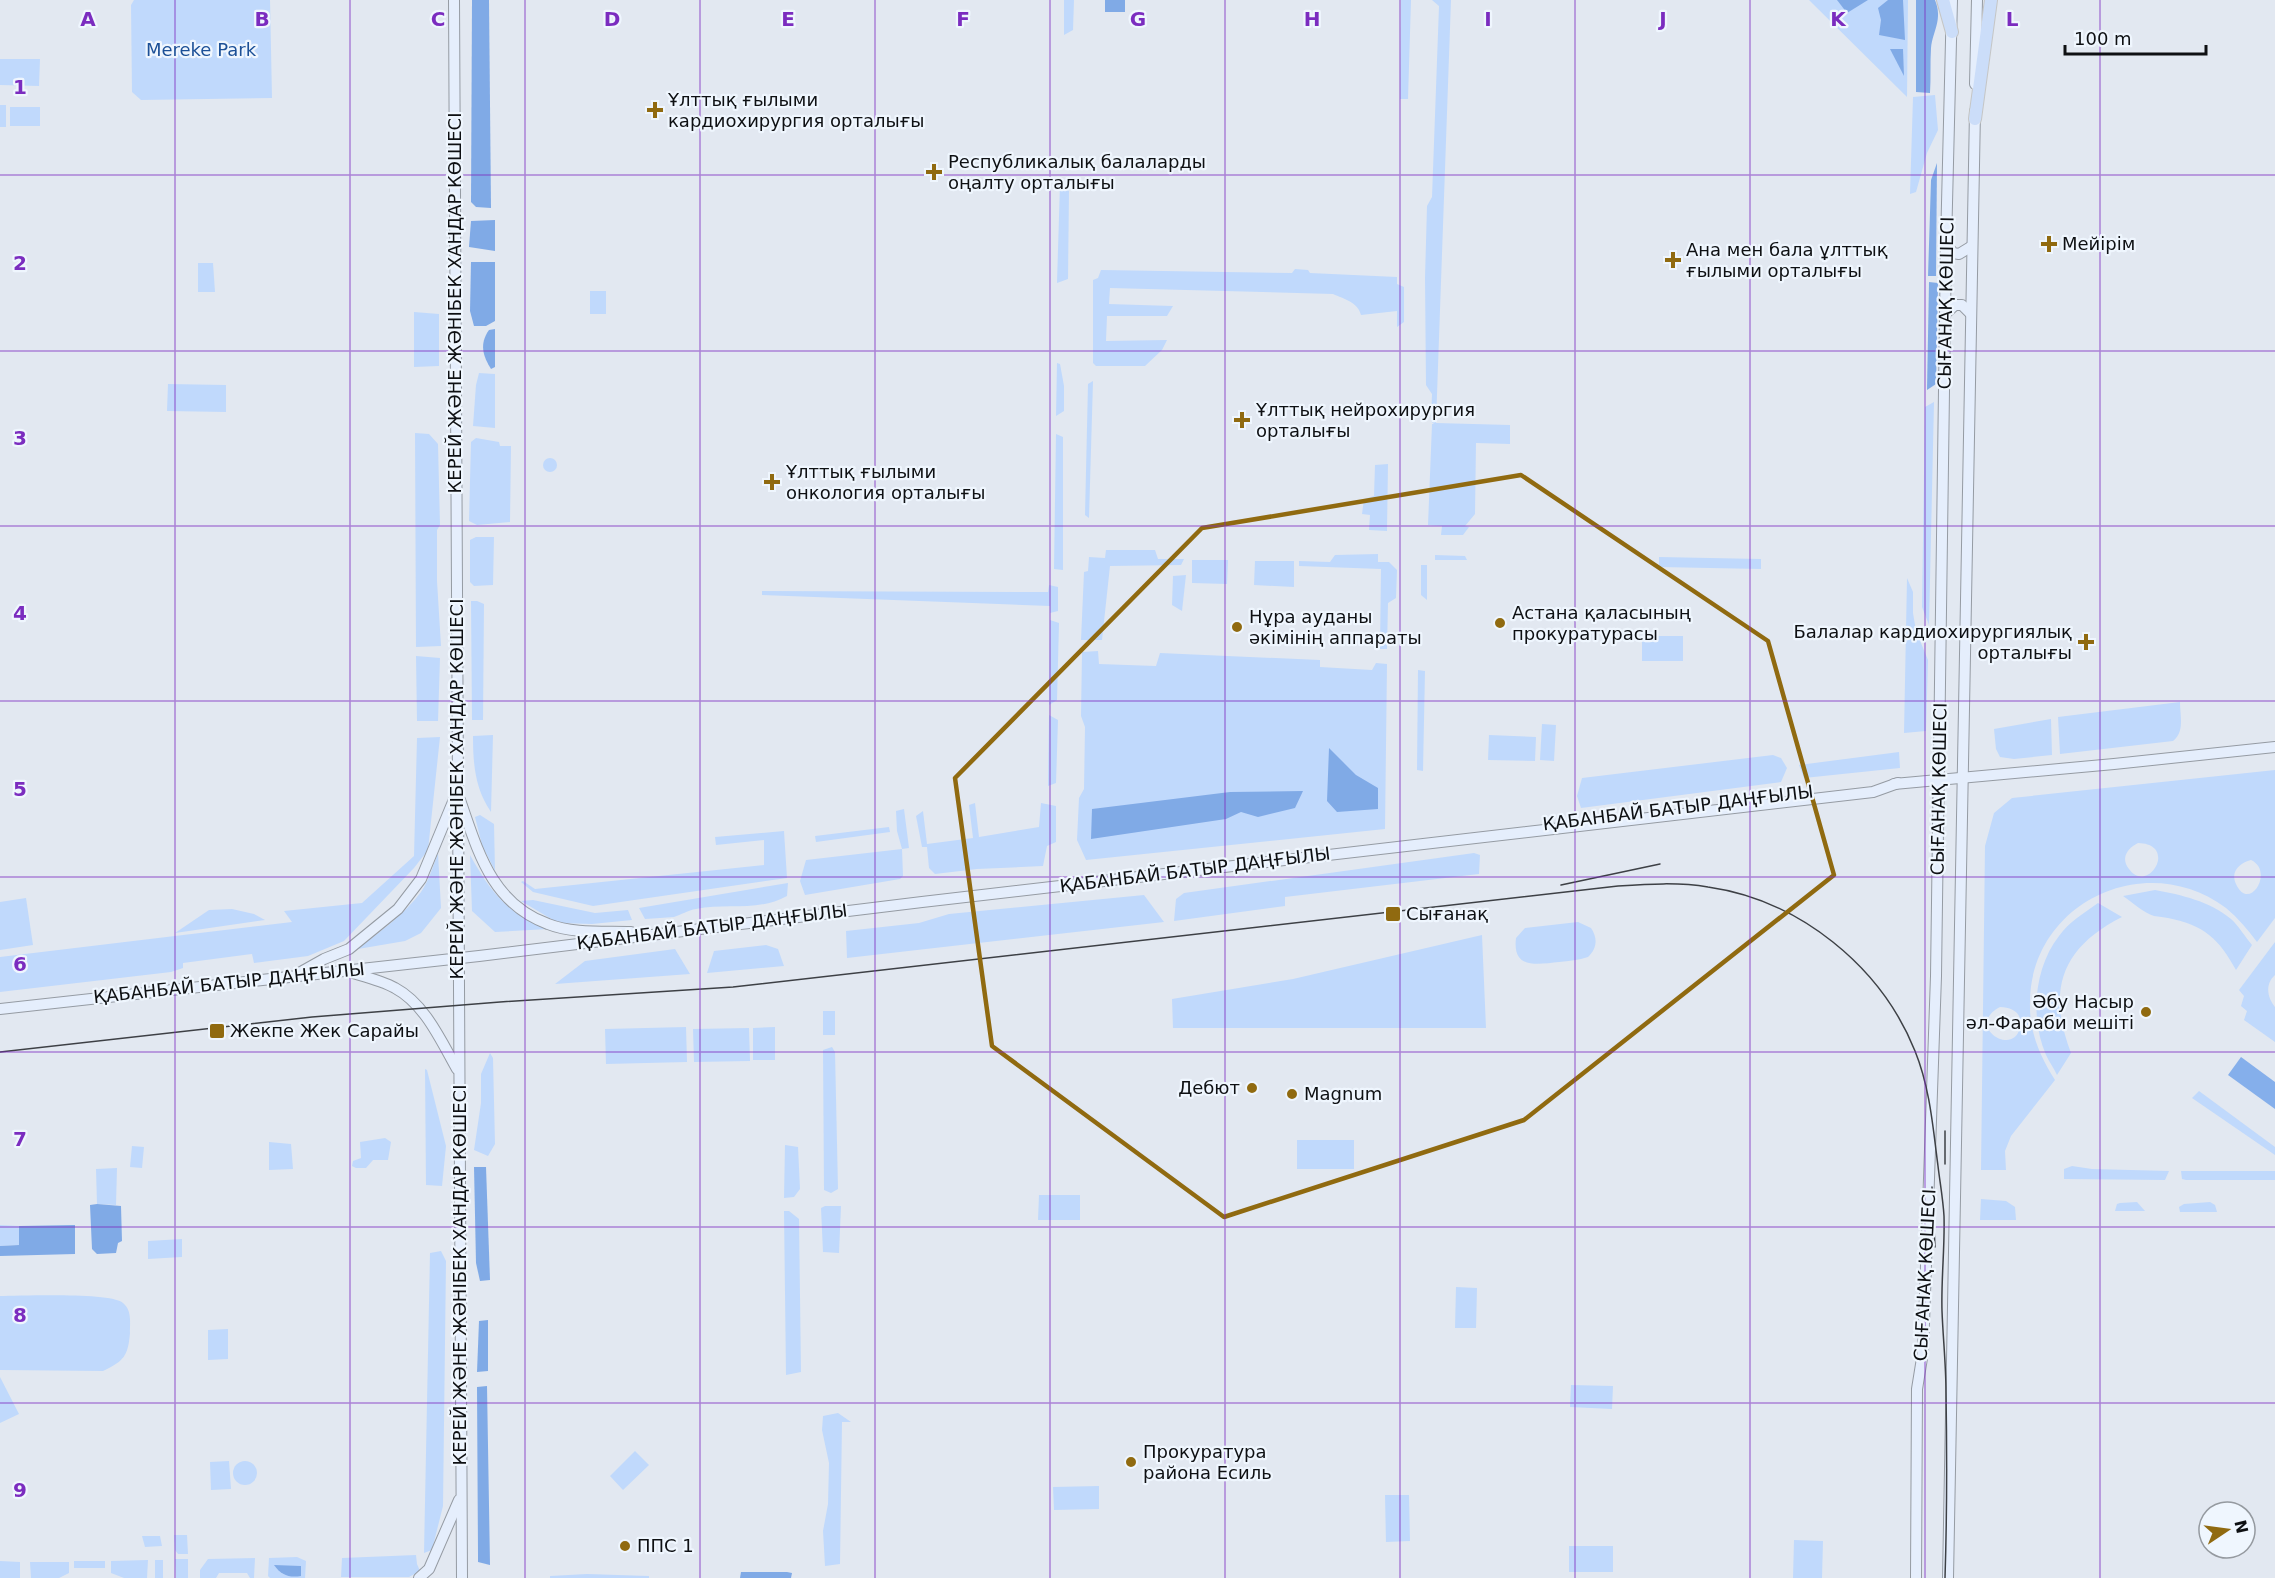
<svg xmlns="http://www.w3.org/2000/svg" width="2275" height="1578" viewBox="0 0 2275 1578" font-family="'DejaVu Sans',sans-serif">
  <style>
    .green { fill: #c0d9fc; fill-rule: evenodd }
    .forest { fill: #80aae6 }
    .water { fill: #85afeb }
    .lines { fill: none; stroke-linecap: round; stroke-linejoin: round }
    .secondary-casing { stroke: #959ba3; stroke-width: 12 }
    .primary-casing { stroke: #c5c6c6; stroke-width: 14 }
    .secondary { stroke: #e5eefc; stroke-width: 10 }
    .primary { stroke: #cbddf9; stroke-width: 12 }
    .tram { stroke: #3d4045; stroke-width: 1.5 }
    .marked { fill: none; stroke: #906a10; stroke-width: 4.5; stroke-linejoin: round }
    .grid { fill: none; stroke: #7b2cbf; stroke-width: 1.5; stroke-opacity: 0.55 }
    .poi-dot { fill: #906a10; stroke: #eff6fe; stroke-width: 2 }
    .labels { text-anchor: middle; stroke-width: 4.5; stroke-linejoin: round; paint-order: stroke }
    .park-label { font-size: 18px; fill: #1c5097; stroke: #eff6fe }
    .poi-label { font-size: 18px; fill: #0e1013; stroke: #eff6fe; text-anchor: start }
    .street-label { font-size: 18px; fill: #0e1013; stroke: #eff6fe }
    .grid-label { font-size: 20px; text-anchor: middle; font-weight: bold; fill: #7b2cbf; stroke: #eff6fe; stroke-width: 4.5; stroke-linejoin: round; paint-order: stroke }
  </style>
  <rect width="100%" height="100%" fill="#e2e8f1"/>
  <g class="green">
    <polygon points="134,0 270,0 272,98 141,100 132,92 131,5"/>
    <polygon points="1064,0 1074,0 1073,30 1064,35"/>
    <polygon points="1401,0 1411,0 1408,99 1400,99"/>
    <polygon points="1432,0 1451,0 1436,423 1510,425 1510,444 1476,443 1475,514 1465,526 1469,527 1463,535 1441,535 1442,526 1428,525 1432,424 1434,424 1431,421 1432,394 1426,385 1425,278 1427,206 1432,197 1439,6"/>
    <polygon points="1809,0 1908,0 1907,97"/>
    <polygon points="0,59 40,59 39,86 0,85"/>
    <polygon points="1935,95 1938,130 1927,153 1916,192 1910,194 1913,97"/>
    <rect x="0" y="105" width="6" height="22"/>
    <rect x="10" y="107" width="30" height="19"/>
    <polygon points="1060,184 1069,191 1068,279 1057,283"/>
    <polygon points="198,263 213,263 215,292 198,292"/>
    <path d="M1295,269L1308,270L1310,273L1397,277V284L1404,287V322L1397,327V311L1361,315C1358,302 1344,299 1333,294L1110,288L1109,304L1173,306L1167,316H1107L1106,341L1167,340L1162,350L1145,366H1096L1093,363V280L1098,278L1101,270L1292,273Z"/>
    <rect x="590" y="291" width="16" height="23"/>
    <polygon points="414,312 439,314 439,366 414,367"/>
    <polygon points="1057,363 1060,364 1064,386 1064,411 1056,416"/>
    <polygon points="479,373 495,374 495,428 473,426 476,385"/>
    <polygon points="1093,381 1089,518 1085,515 1088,384"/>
    <polygon points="168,384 226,385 226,412 167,411"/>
    <polygon points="1934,402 1929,625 1922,607 1925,407"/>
    <polygon points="415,433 429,434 438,444 440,525 437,530 437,581 441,646 416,647"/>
    <polygon points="1056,434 1063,437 1063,570 1054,569"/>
    <polygon points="476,438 499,442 500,446 511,446 510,522 477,525 469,521 471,442"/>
    <circle cx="550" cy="465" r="7"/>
    <polygon points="1388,464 1387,531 1369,530 1370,515 1362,514 1364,499 1374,496 1375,465"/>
    <polygon points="476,537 494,537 493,585 474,586 470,582 470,540"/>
    <polygon points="1106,550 1155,550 1158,559 1184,559 1181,565 1110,566 1102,640 1081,640 1084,572 1088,571 1089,557 1105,558"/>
    <polygon points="1378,554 1378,562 1389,562 1397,570 1396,598 1388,603 1387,649 1380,649 1381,569 1299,566 1299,561 1330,562 1335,555"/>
    <polygon points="1435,555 1465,556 1467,560 1435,560"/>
    <polygon points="1659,557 1761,559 1761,569 1659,567"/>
    <polygon points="1192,560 1228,560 1227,584 1192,583"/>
    <polygon points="1255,561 1294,561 1294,587 1254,585"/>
    <polygon points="1421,565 1427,565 1427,600 1421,595"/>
    <polygon points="1186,575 1182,611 1172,605 1173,576"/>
    <polygon points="1907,578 1913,592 1913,613 1916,631 1928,660 1926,731 1904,733"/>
    <polygon points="1049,585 1058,587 1058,611 1050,613 1050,606 762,595 762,591 1048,592"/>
    <polygon points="471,601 477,601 484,604 483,720 472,720"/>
    <polygon points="1050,620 1059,623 1057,700 1049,705"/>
    <rect x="1642" y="636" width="41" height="25"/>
    <polygon points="1098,651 1099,664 1156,666 1160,653 1320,660 1320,667 1372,670 1376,663 1387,664 1385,829 1086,860 1077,840 1079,798 1084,789 1085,727 1081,716 1082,652"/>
    <polygon points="416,656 440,658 438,721 417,721"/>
    <polygon points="1418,670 1425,671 1423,771 1417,770"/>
    <path d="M2180,702C2180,716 2185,732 2173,741L2060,754L2058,717Z"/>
    <polygon points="1049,715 1058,720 1056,783 1048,786"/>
    <polygon points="2051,719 2052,755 2014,759 2000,757 1996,749 1994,729"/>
    <polygon points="1542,724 1556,725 1554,761 1540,760"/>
    <path d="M493,735L491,812C475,789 473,764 473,736Z"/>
    <polygon points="1489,735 1536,737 1535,761 1488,760"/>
    <polygon points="440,737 428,850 414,868 344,941 308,956 254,963 252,954 244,955 183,963 183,968 171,972 0,992 0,957 292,922 284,911 362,903 414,856 417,738"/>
    <polygon points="1899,752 1900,768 1804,778 1799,765"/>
    <polygon points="1773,755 1781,758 1787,768 1781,782 1581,808 1577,796 1582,778"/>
    <path d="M2275,770V918L2257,942C2248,930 2238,918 2226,908C2145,847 2027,904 2030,1007C2030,1034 2041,1058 2055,1080L2011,1136L2005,1151L2006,1170H1981L1985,846L1994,813L2012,798ZM2138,843C2179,844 2148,895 2129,869C2120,858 2128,848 2138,843ZM2251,860C2275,871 2249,913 2236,884C2230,871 2240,863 2251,860ZM2000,1007C2012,1007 2023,1013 2020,1027C2014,1058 1964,1026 2000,1007Z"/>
    <polygon points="975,803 979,837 1039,827 1041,803 1056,806 1056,842 1047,846 1043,866 977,869 935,874 929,868 927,847 922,847 916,816 923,811 927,844 973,838 969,805"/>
    <polygon points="904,809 909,848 902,849 903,876 900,879 805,895 800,881 806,860 902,849 897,831 896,811"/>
    <polygon points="480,815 494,824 495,871 482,845 475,817"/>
    <polygon points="889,827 890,832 816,842 815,836"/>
    <polygon points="784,831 787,878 593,906 533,892 521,882 523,881 535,889 764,865 764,840 716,845 715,837"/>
    <path d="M438,853L441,908L421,933L405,941L358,949C379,932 405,914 421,892C429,880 433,866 438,853Z"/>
    <polygon points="1474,853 1480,855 1479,874 1285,897 1285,906 1174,921 1176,899 1184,893"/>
    <path d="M470,855C492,894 506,912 548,929L495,932L472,911Z"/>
    <path d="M788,883L787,896C758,912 727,903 696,909C688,910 681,915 674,917C665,918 655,918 645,919L639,908Z"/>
    <path d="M2155,890C2182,895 2209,901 2231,919C2239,926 2245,937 2252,945L2236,970C2219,939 2204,925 2168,918C2164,917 2159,917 2154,916C2144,913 2132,902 2123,896Z"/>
    <polygon points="1144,895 1164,922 847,958 846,931 919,923 949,914"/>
    <polygon points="26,898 33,945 0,950 0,902"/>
    <polygon points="533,900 595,913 628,910 632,920 592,924 558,923 521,901"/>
    <path d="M2098,903L2122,917C2061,948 2047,990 2071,1053L2057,1075C2054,1068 2049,1062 2046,1055C2030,1018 2034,968 2059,936C2069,922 2084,913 2098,903Z"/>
    <polygon points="232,909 254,914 265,920 175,933 209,910"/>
    <path d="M1578,922L1591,928C1598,938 1597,949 1588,957C1579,960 1569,961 1559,962C1538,964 1512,970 1516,938L1525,928Z"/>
    <polygon points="1482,935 1486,1028 1173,1028 1172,999 1293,979"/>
    <path d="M2275,942V975C2265,984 2267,997 2275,1007V1042L2244,1020L2247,1011L2241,1006L2244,996L2239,990Z"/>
    <polygon points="766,945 778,949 784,966 707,973 714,951"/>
    <polygon points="675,949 690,974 555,984 585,961"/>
    <rect x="823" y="1011" width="12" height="24"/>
    <polygon points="686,1027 687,1062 606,1064 605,1029"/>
    <polygon points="775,1027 775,1060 753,1060 753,1028"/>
    <polygon points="749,1028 750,1061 694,1062 693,1029"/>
    <polygon points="832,1047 835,1052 838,1189 831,1193 824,1190 823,1050"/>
    <polygon points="490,1053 493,1058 495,1144 488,1156 474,1150 481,1103 481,1074"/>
    <polygon points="425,1069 427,1070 446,1146 442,1186 426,1185"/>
    <polygon points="2199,1091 2275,1147 2275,1155 2192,1098"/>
    <polygon points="385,1138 391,1142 388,1160 373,1160 366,1168 356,1168 352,1166 353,1161 361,1158 360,1142"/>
    <rect x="1297" y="1140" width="57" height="29"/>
    <polygon points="269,1142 291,1144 293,1169 269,1170"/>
    <polygon points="785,1145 798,1147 800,1189 794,1197 784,1198"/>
    <polygon points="132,1146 144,1147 142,1168 130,1167"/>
    <polygon points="2072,1166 2092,1169 2169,1171 2165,1180 2064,1179 2064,1169"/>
    <polygon points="117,1168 116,1205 97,1204 96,1169"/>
    <polygon points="2181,1171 2275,1171 2275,1180 2186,1180 2182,1179"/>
    <polygon points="1039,1195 1080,1195 1080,1220 1038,1220"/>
    <polygon points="1981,1199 2006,1201 2015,1207 2016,1220 1980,1220"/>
    <polygon points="2210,1202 2215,1205 2217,1212 2180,1212 2179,1207 2184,1204"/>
    <polygon points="2120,1203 2137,1202 2145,1211 2115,1211 2117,1204"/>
    <polygon points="825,1206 841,1206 839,1253 823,1252 821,1208"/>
    <polygon points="784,1211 789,1211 799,1219 801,1372 786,1375"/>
    <polygon points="0,1225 19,1226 19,1245 0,1246"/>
    <polygon points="182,1239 182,1257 148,1259 148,1241"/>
    <polygon points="441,1251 446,1261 443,1506 432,1550 424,1553 430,1253"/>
    <polygon points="1456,1287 1477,1288 1476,1328 1455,1328"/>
    <path d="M0,1296C21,1296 111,1292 123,1303C132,1310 130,1323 130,1333C128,1356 124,1361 103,1371L0,1370Z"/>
    <polygon points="228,1329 228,1359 208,1360 208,1330"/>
    <polygon points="0,1377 19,1414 0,1423"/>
    <polygon points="1571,1385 1613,1386 1612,1409 1570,1407"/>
    <polygon points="838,1413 851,1422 842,1422 840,1564 825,1566 823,1531 828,1504 829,1463 822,1430 823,1416"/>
    <polygon points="635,1451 649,1465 623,1490 610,1476"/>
    <polygon points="229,1461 231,1489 211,1490 210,1462"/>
    <circle cx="245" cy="1473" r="12"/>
    <polygon points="1099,1486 1099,1509 1054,1510 1053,1487"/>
    <polygon points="1385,1495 1409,1495 1410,1541 1386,1542"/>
    <polygon points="174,1535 187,1535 188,1554 178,1554 175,1550"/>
    <polygon points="142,1536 160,1536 162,1546 145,1547"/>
    <polygon points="1794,1540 1823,1541 1822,1578 1793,1578"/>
    <rect x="1569" y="1546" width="44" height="26"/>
    <polygon points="416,1555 417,1564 420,1571 409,1577 341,1577 342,1558"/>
    <polygon points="297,1557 306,1561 305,1578 270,1578 268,1576 269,1558"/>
    <polygon points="255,1558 254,1578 250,1578 247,1573 219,1573 216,1578 200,1578 200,1570 208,1559"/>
    <polygon points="188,1559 188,1578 176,1578 175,1559"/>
    <polygon points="148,1560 147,1578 124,1578 111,1573 111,1561"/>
    <rect x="155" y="1560" width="8" height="18"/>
    <polygon points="0,1561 20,1562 20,1578 0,1578"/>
    <rect x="74" y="1561" width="31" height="7"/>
    <polygon points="30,1562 69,1562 69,1573 59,1578 31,1578"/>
    <polygon points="587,1574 649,1576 649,1578 550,1578 550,1576"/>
  </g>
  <g class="forest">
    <polygon points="472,0 489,0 491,208 476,207 471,202"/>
    <rect x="1105" y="0" width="20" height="12"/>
    <polygon points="1837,0 1868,0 1847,13"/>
    <polygon points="1888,0 1903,0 1905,40 1879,35 1881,20 1878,8"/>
    <path d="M1916,0H1935C1943,20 1933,30 1931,48C1930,63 1931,78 1930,93L1916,92Z"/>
    <polygon points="1890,49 1903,49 1904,76"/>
    <polygon points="1937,163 1936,276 1928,276 1931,180"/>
    <polygon points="495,220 495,251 469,247 471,221"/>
    <polygon points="471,262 495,262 495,321 486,326 474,326 470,311"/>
    <polygon points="1929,282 1938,283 1936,384 1927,390"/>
    <path d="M495,329V367L491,369C483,356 479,344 489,330Z"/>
    <polygon points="1329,748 1356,775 1378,788 1378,809 1337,812 1327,801"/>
    <polygon points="1303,791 1295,808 1258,817 1241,812 1226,819 1091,839 1092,809 1230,792"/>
    <polygon points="474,1167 486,1167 490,1280 480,1281 476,1263"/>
    <polygon points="97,1204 121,1206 122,1241 118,1243 116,1253 97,1254 92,1249 90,1205"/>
    <polygon points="75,1225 75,1254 0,1256 0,1246 19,1245 19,1226"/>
    <polygon points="488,1320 488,1371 477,1372 479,1321"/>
    <polygon points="487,1386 490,1565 478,1562 478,1555 477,1387"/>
    <path d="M274,1565L301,1566V1576C289,1578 281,1575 274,1565Z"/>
    <polygon points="741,1572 787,1572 792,1573 791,1578 740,1578"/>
  </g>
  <polygon class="water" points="2241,1057 2275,1082 2275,1109 2228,1075"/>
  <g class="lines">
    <g class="secondary-casing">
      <g id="secondary">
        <polyline points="454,0 462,1578"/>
        <polyline points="1975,84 1977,0"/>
        <polyline points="1946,244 1953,253 1959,254 1972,246"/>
        <polyline points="1946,313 1955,305 1962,305 1971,314"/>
        <polyline points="1894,784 2114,764 2275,747"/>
        <path d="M460,800C478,851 491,903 548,924C573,934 605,931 631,932"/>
        <path d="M346,971C362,976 381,980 395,988C425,1004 441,1041 457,1069"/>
        <polyline points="299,973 324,959 349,949 398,909 421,879 455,797"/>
        <polyline points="0,1009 479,956 922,902 1873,792 1898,783"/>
        <polyline points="419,1578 429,1569 459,1500"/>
        <polyline points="1916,1578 1917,1389 1923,1352 1936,976 1946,244 1952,0"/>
        <polyline points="1948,1578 1975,111"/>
      </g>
    </g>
    <g class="primary-casing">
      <g id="primary">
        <polyline points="1943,0 1952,32"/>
        <polyline points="1975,119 1991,0"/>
      </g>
    </g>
    <use href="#secondary" class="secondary"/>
    <use href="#primary" class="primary"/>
    <g class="tram">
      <polyline points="1561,885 1660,864"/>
      <path d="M0,1052L312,1017L500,1002L733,987L1618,886C1648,884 1679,882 1708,887C1799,900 1881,966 1915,1051C1930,1088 1933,1128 1938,1166C1940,1183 1943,1199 1944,1216C1945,1247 1941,1279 1942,1311C1943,1338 1946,1365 1946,1392C1947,1454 1947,1516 1945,1578"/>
      <polyline points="1945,1164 1945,1131"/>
      <polyline points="1932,1187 1935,1247"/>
    </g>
  </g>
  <path class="marked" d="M1521,475L1768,641L1834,875L1524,1120L1224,1217L992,1046L955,778L1202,528Z"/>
  <path class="grid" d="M175,0V1578M350,0V1578M525,0V1578M700,0V1578M875,0V1578M1050,0V1578M1225,0V1578M1400,0V1578M1575,0V1578M1750,0V1578M1925,0V1578M2100,0V1578M0,175H2275M0,351H2275M0,526H2275M0,701H2275M0,877H2275M0,1052H2275M0,1227H2275M0,1403H2275"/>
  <g class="poi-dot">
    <path d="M652 101h6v6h6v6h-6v6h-6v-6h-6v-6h6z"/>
    <path d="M931 163h6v6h6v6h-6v6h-6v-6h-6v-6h6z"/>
    <path d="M2046 235h6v6h6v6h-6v6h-6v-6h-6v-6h6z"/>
    <path d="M1670 251h6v6h6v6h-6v6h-6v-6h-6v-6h6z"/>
    <path d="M1239 411h6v6h6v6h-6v6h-6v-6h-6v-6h6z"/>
    <path d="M769 473h6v6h6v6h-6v6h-6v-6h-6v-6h6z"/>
    <circle cx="1500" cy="623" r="6"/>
    <circle cx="1237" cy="627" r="6"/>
    <path d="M2083 633h6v6h6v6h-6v6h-6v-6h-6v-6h6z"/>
    <rect x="1385" y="906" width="16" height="16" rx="3"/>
    <circle cx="2146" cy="1012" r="6"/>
    <rect x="209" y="1023" width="16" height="16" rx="3"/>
    <circle cx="1252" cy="1088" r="6"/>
    <circle cx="1292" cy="1094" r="6"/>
    <circle cx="1131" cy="1462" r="6"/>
    <circle cx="625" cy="1546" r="6"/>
  </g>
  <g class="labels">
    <g class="park-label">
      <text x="201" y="56">Mereke Park</text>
    </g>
    <g class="poi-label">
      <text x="668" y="106">Ұлттық ғылыми<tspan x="668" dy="21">кардиохирургия орталығы</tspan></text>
      <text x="948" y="168">Республикалық балаларды<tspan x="948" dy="21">оңалту орталығы</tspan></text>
      <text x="2062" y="250">Мейірім</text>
      <text x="1686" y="256">Ана мен бала ұлттық<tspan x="1686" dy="21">ғылыми орталығы</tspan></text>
      <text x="1256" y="416">Ұлттық нейрохирургия<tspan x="1256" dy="21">орталығы</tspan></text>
      <text x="786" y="478">Ұлттық ғылыми<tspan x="786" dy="21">онкология орталығы</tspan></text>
      <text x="1512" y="619">Астана қаласының<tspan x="1512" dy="21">прокуратурасы</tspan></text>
      <text x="1249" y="623">Нұра ауданы<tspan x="1249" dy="21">әкімінің аппараты</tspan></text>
      <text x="2072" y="638" text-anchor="end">Балалар кардиохирургиялық<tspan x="2072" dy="21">орталығы</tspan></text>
      <text x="1406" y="920">Сығанақ</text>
      <text x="2134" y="1008" text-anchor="end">Әбу Насыр<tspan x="2134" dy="21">әл-Фараби мешіті</tspan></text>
      <text x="230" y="1037">Жекпе Жек Сарайы</text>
      <text x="1240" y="1094" text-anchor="end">Дебют</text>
      <text x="1304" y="1100">Magnum</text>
      <text x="1143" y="1458">Прокуратура<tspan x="1143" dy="21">района Есиль</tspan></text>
      <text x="637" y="1552">ППС 1</text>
    </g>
    <g class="street-label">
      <text transform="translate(455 303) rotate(-90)" y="6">КЕРЕЙ ЖӘНЕ ЖӘНІБЕК ХАНДАР КӨШЕСІ</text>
      <text transform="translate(1946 303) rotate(-89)" y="6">СЫҒАНАҚ КӨШЕСІ</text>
      <text transform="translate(457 789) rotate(-90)" y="6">КЕРЕЙ ЖӘНЕ ЖӘНІБЕК ХАНДАР КӨШЕСІ</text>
      <text transform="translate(1939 789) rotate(-89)" y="6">СЫҒАНАҚ КӨШЕСІ</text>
      <text transform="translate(1678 808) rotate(-7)" y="6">ҚАБАНБАЙ БАТЫР ДАҢҒЫЛЫ</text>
      <text transform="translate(1195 870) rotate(-7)" y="6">ҚАБАНБАЙ БАТЫР ДАҢҒЫЛЫ</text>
      <text transform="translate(712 927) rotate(-7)" y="6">ҚАБАНБАЙ БАТЫР ДАҢҒЫЛЫ</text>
      <text transform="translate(229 983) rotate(-6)" y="6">ҚАБАНБАЙ БАТЫР ДАҢҒЫЛЫ</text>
      <text transform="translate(460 1275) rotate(-90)" y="6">КЕРЕЙ ЖӘНЕ ЖӘНІБЕК ХАНДАР КӨШЕСІ</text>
      <text transform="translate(1925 1275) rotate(-87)" y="6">СЫҒАНАҚ КӨШЕСІ</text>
    </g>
  </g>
  <g class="grid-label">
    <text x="88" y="26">A</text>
    <text x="262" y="26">B</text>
    <text x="438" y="26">C</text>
    <text x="612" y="26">D</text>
    <text x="788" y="26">E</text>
    <text x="963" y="26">F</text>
    <text x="1138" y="26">G</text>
    <text x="1312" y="26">H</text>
    <text x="1488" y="26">I</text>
    <text x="1663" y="26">J</text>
    <text x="1838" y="26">K</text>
    <text x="2012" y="26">L</text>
    <text x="20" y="94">1</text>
    <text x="20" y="270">2</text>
    <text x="20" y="445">3</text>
    <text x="20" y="620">4</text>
    <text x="20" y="796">5</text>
    <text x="20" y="971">6</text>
    <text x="20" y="1146">7</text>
    <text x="20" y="1322">8</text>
    <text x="20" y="1497">9</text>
  </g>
  <g transform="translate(2227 1530) rotate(77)"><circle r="28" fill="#eff6fe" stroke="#959aa0" stroke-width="1.5"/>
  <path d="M0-4.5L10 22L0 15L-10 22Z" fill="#906a10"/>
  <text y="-9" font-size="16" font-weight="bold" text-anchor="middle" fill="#0e1013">N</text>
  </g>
  <path d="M2065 45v9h141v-9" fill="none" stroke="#0e1013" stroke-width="3"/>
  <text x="2074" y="45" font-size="18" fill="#0e1013" stroke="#eff6fe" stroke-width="4.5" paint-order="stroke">100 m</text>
</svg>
